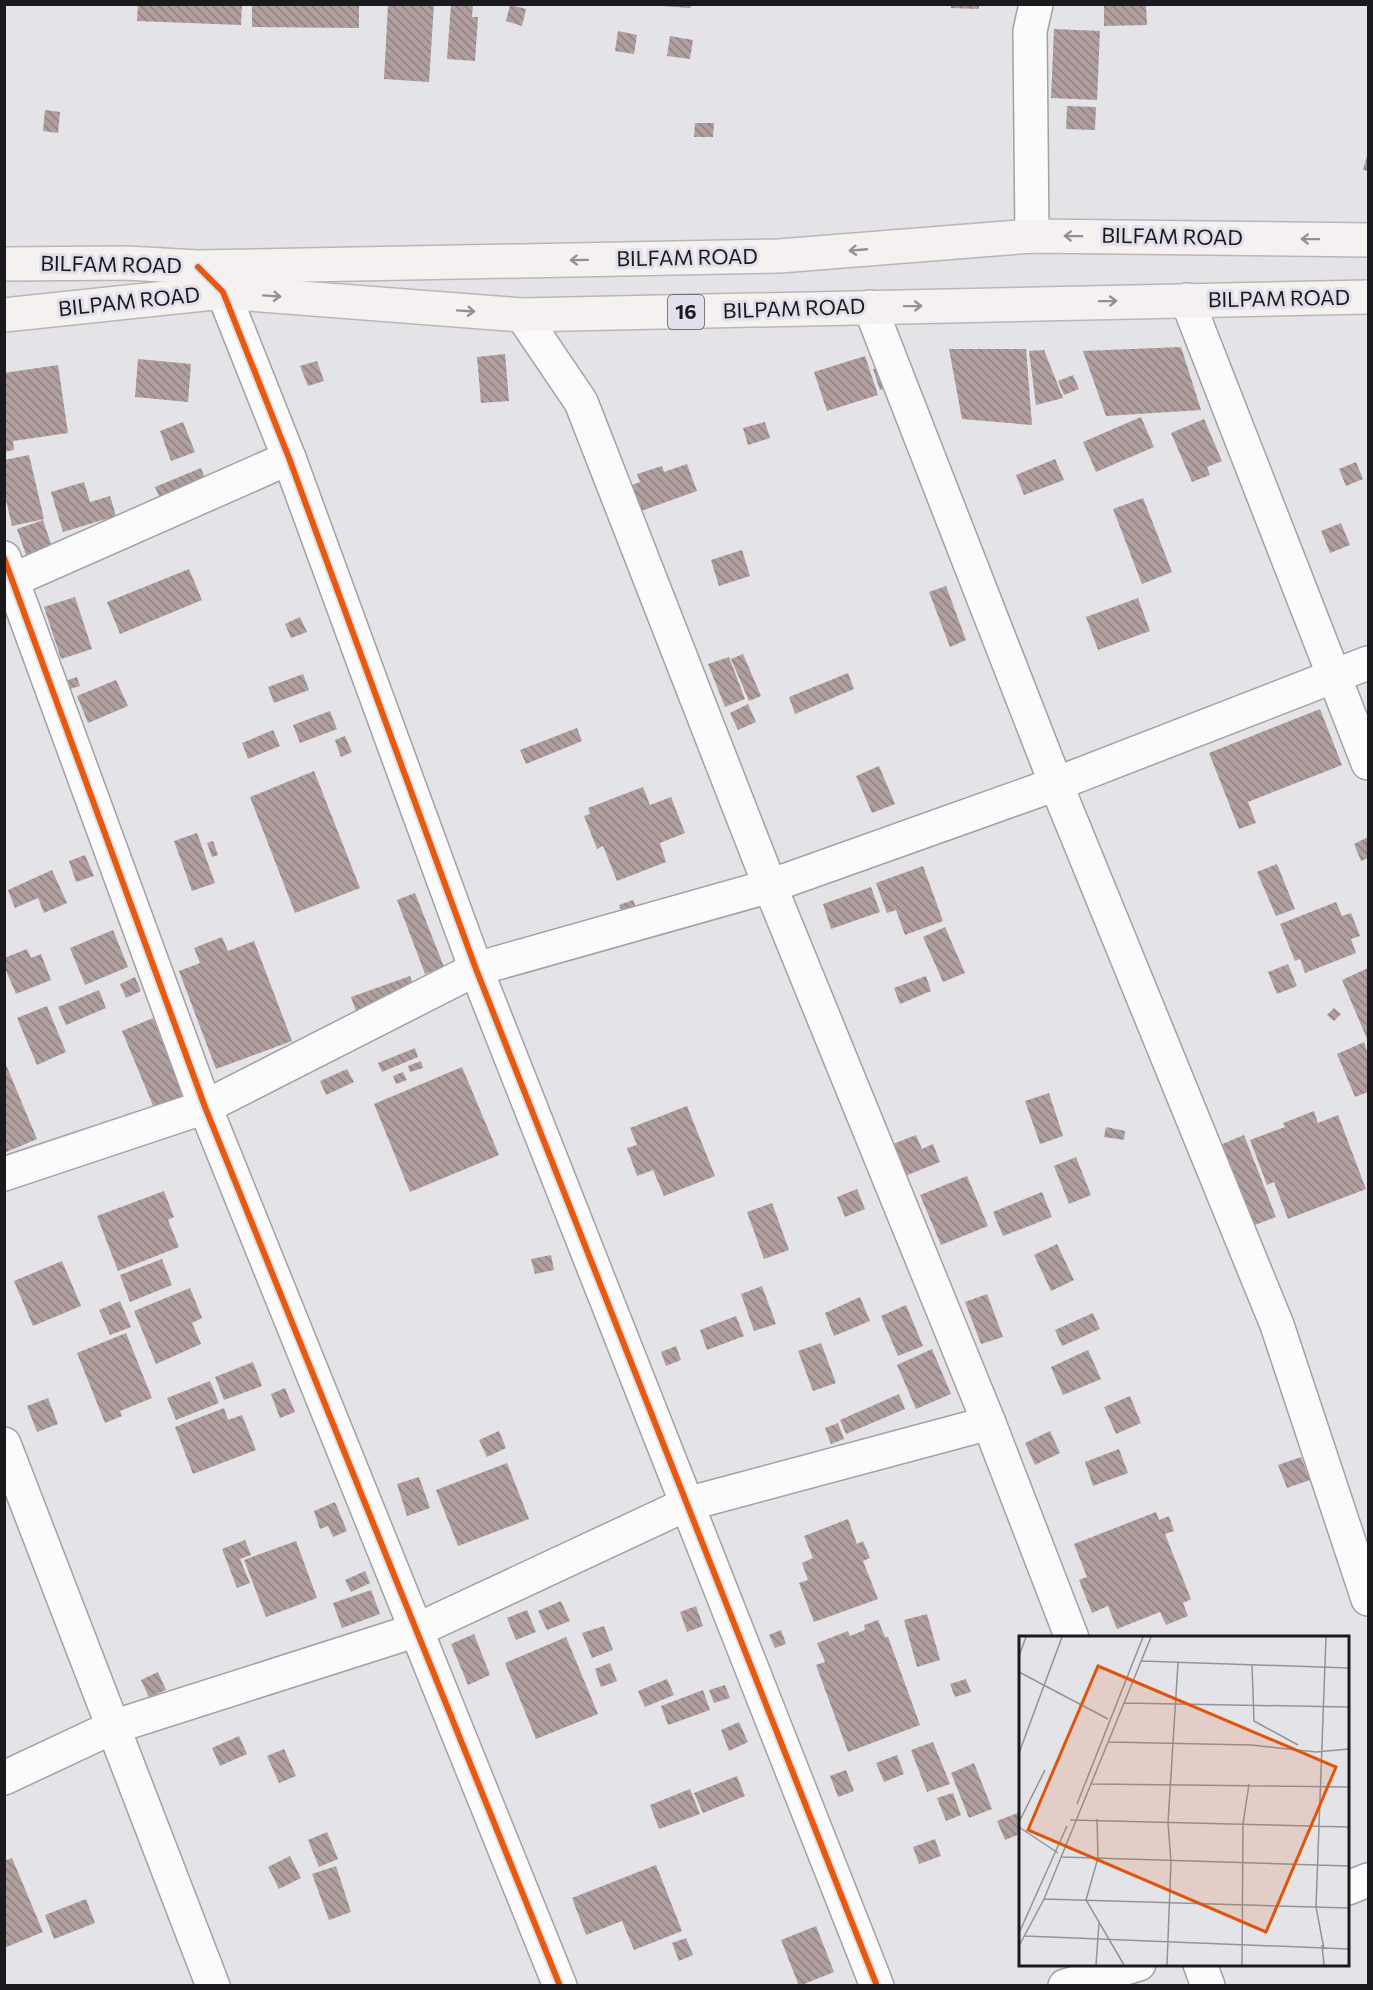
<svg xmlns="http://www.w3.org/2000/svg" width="1373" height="1990" viewBox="0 0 1373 1990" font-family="Commissioner,sans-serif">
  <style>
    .building { fill: url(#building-back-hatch) }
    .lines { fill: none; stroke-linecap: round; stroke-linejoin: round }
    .minor-casing { stroke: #a2a1a5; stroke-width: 36 }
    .primary-casing { stroke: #bdb5b5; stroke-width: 36 }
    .minor { stroke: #fbfbfc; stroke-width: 33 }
    .primary { stroke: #f5f1f0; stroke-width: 33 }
    .cycleway-casing { stroke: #e1e0eb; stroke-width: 10 }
    .cycleway { stroke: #e8590c; stroke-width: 6 }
    .oneway { stroke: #929092 }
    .labels { text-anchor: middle; stroke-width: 6; stroke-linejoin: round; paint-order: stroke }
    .shield { fill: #e1e0eb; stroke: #56555c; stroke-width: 1.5 }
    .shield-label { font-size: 20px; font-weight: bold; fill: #1a1a1e }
    .street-label { font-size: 21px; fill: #1a1a1e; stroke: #e1e0eb }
    .inset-road { fill: none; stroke: #939397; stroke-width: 1.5 }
    .view { fill: #de560d; fill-opacity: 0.15; stroke: #de560d; stroke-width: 3 }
    .inset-edge { fill: none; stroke: #1a1a1e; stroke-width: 3 }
  </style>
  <defs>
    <pattern id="building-back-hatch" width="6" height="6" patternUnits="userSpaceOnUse" patternTransform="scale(1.5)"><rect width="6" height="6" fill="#b09f9e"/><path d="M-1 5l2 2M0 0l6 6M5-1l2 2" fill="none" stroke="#8e8180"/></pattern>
  </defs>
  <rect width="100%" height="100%" fill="#e3e3e8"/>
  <g class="building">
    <polygon points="138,4 242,4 241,25 137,21"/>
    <polygon points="252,4 359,4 359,28 252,27"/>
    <polygon points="388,4 434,4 429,82 384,79"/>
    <polygon points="451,4 473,4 472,17 478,17 475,61 447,59"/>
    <polygon points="635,4 691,4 690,8"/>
    <polygon points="951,4 979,4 979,9 951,8"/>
    <polygon points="510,5 526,9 522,26 506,21"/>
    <polygon points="1146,5 1147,25 1104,26 1104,6"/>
    <polygon points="1054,29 1100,31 1097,100 1051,98"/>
    <polygon points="618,31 637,35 634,54 615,51"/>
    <polygon points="670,36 693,40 690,59 667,56"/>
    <polygon points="1067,106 1096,107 1095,130 1066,129"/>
    <polygon points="45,110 60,112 58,133 43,131"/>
    <polygon points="695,123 714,123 713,137 694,137"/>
    <polygon points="1368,152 1368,171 1363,170"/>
    <polygon points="1181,347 1201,410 1106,416 1083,351"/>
    <polygon points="949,349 1026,349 1032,425 962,419"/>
    <polygon points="1044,350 1063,398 1036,405 1029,351"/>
    <polygon points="505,354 509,401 481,403 477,357"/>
    <polygon points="865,356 878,395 827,411 814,372"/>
    <polygon points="138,359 191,364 188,402 135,397"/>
    <polygon points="317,361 324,381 308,386 300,366"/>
    <polygon points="58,365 68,433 13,441 14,450 4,452 4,373"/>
    <polygon points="888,365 895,385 880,390 873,369"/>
    <polygon points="1073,375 1079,389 1064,395 1058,381"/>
    <polygon points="1141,417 1154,447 1096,472 1083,442"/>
    <polygon points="1204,419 1222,461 1207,467 1210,475 1192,482 1171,433"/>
    <polygon points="183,422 195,452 171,461 160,431"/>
    <polygon points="765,422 770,438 748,445 743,428"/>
    <polygon points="29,455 44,519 12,526 4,491 4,460"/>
    <polygon points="1055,459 1064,480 1024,495 1016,475"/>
    <polygon points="1356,462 1363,479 1346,486 1339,469"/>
    <polygon points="687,464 697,491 641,511 632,485 640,482 637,474 662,466 664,472"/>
    <polygon points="201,468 209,489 150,513 146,502 159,496 155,487"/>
    <polygon points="84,482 90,502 110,496 116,516 63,532 51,492"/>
    <polygon points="1143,498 1172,572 1142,584 1113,509"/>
    <polygon points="43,520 52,547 26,555 17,529"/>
    <polygon points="1341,523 1350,545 1330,553 1321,531"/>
    <polygon points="742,550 750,576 719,586 711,560"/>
    <polygon points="189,569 202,600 120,634 107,602"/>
    <polygon points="946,586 966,640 950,647 929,592"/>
    <polygon points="75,597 92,649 61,659 44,607"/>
    <polygon points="1138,598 1150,631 1098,650 1086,617"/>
    <polygon points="300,617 307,632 291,638 285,624"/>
    <polygon points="743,654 761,696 749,701 731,659"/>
    <polygon points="729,657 745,699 725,707 708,664"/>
    <polygon points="848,673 854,689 795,714 789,697"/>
    <polygon points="303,674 309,690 274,703 268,687"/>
    <polygon points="77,677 80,686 70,689 68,680"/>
    <polygon points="116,680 128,706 88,723 77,696"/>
    <polygon points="748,704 756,722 738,730 730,713"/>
    <polygon points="1320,709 1342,765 1248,802 1256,823 1239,829 1209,753"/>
    <polygon points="330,711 337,729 300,743 293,725"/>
    <polygon points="577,728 582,741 526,764 520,750"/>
    <polygon points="273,730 280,746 248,759 242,743"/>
    <polygon points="345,736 352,752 341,757 335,740"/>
    <polygon points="879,766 895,804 872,813 856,776"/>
    <polygon points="314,771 360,888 295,913 250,797"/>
    <polygon points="643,787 650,805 671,797 685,833 660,843 666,862 617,881 603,846 597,849 584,816 590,814 588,808"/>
    <polygon points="197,833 215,883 192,891 174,841"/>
    <polygon points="1368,837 1368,858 1361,861 1354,844"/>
    <polygon points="213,841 218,855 212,857 207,843"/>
    <polygon points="85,855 94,876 76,882 69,861"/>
    <polygon points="1277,864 1295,909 1276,916 1257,872"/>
    <polygon points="923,866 943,921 905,935 896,910 887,913 876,883"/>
    <polygon points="52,870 67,903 44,913 38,898 15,908 8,890"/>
    <polygon points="871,887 880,912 831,929 823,904"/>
    <polygon points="415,893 444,967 425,974 397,900"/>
    <polygon points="633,900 640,917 626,923 619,905"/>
    <polygon points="1336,902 1342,916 1351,913 1360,936 1351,939 1356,953 1305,973 1300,959 1295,961 1280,924"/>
    <polygon points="945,927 965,973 943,982 923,937"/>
    <polygon points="113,930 128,967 85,985 70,948"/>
    <polygon points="222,937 228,951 254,941 292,1041 216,1069 179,971 200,963 194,948"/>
    <polygon points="27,949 31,958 41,954 51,980 16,994 4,966 4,958"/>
    <polygon points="1288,964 1297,986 1277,994 1268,972"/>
    <polygon points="1368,968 1368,1041 1342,980"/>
    <polygon points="410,976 419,1000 360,1022 351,997"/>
    <polygon points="926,976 931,991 900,1004 894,988"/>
    <polygon points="135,977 141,991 126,998 120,984"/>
    <polygon points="99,990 106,1008 66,1025 58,1007"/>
    <polygon points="47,1006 66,1052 37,1065 17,1018"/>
    <polygon points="1334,1008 1341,1014 1334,1021 1327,1015"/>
    <polygon points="153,1018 184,1096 154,1108 122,1031"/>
    <polygon points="1364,1042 1368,1054 1368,1092 1355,1097 1337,1054"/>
    <polygon points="415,1048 418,1057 382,1072 378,1063"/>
    <polygon points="4,1060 37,1139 4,1153"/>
    <polygon points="421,1061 423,1068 410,1072 408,1066"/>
    <polygon points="462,1067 499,1155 410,1192 374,1104"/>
    <polygon points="347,1069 354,1082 326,1095 320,1081"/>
    <polygon points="403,1072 407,1080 396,1084 393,1076"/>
    <polygon points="1049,1093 1063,1136 1040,1144 1025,1101"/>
    <polygon points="687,1106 715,1176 664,1196 653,1170 637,1176 627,1148 637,1145 630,1128"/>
    <polygon points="1314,1111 1318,1123 1338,1115 1366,1189 1288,1219 1274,1182 1267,1185 1250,1140 1285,1127 1283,1123"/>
    <polygon points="1106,1127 1125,1131 1124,1140 1104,1137"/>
    <polygon points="916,1135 922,1149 933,1144 940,1162 905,1176 893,1144"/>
    <polygon points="1244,1135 1276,1217 1252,1226 1220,1145"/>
    <polygon points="1076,1157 1091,1195 1069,1204 1054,1166"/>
    <polygon points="967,1176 988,1226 941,1245 920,1195"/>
    <polygon points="857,1189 865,1209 845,1217 837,1197"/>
    <polygon points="164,1191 174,1217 168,1220 179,1247 118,1271 97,1216"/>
    <polygon points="1042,1192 1052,1217 1003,1236 993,1212"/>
    <polygon points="772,1203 789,1250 764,1259 747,1212"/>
    <polygon points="1057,1244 1074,1280 1051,1291 1034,1255"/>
    <polygon points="551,1255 554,1270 535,1274 531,1259"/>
    <polygon points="162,1259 172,1285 130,1302 120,1275"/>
    <polygon points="62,1261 81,1306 33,1326 14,1281"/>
    <polygon points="762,1286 776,1324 754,1331 741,1294"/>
    <polygon points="190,1288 202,1318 192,1323 201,1344 156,1364 134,1311"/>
    <polygon points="987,1294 1003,1337 981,1344 965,1302"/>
    <polygon points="860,1297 870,1321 834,1336 825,1313"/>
    <polygon points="120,1301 131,1327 110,1335 99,1310"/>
    <polygon points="906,1305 923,1346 898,1356 881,1316"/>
    <polygon points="1093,1313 1100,1329 1062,1346 1055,1330"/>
    <polygon points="736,1316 744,1336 707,1350 700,1330"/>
    <polygon points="126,1333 152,1398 120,1411 122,1416 105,1423 77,1353"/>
    <polygon points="821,1343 836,1383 813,1391 798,1351"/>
    <polygon points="676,1346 681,1360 666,1366 661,1352"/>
    <polygon points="932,1349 951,1394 916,1409 897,1365"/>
    <polygon points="1088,1350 1101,1379 1063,1395 1051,1367"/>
    <polygon points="253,1362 262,1386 224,1400 215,1377"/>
    <polygon points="210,1381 219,1403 176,1420 167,1398"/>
    <polygon points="285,1388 295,1412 280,1418 271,1394"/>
    <polygon points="899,1394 905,1409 846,1434 840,1420"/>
    <polygon points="1130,1396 1141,1423 1116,1434 1104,1407"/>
    <polygon points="48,1398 58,1424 37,1432 27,1406"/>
    <polygon points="224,1408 228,1420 242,1415 256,1450 193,1474 175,1427"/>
    <polygon points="838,1423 844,1439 831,1444 825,1428"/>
    <polygon points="499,1431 506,1448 487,1457 479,1440"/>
    <polygon points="1050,1431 1060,1453 1035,1465 1025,1443"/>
    <polygon points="1119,1449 1128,1473 1093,1486 1085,1462"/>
    <polygon points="1301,1457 1310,1480 1287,1488 1278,1465"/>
    <polygon points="507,1463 529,1519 458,1546 436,1490"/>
    <polygon points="419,1477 430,1508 407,1516 397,1484"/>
    <polygon points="335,1502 347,1531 333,1537 328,1526 320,1529 314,1511"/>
    <polygon points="1156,1512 1159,1520 1169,1516 1174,1531 1165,1534 1191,1599 1183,1603 1188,1616 1166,1625 1160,1612 1117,1629 1108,1606 1092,1613 1079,1580 1087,1577 1074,1544"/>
    <polygon points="848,1519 857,1544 863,1541 870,1558 863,1561 878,1599 814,1622 799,1583 808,1580 802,1563 813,1558 804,1536"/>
    <polygon points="245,1540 251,1555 240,1559 250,1583 237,1588 222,1549"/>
    <polygon points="296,1541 317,1598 266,1617 244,1560"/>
    <polygon points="365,1571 370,1583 351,1592 345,1580"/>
    <polygon points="371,1590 380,1614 342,1628 333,1603"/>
    <polygon points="561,1601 570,1621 547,1630 538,1611"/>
    <polygon points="696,1606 703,1626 687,1632 680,1612"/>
    <polygon points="527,1610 536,1632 516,1640 507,1618"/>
    <polygon points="927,1614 940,1660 917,1667 904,1620"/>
    <polygon points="878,1620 885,1637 888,1637 920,1725 848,1752 816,1665 825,1662 817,1643 848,1631 850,1636 865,1630 864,1625"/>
    <polygon points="604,1626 613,1650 592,1658 582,1633"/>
    <polygon points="781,1630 786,1644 775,1648 769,1635"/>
    <polygon points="474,1634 490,1675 468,1685 451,1644"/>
    <polygon points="566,1637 598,1714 536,1739 505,1663"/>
    <polygon points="610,1663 617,1681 601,1687 595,1669"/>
    <polygon points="158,1672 166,1690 149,1697 141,1680"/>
    <polygon points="667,1679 674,1695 645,1707 638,1691"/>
    <polygon points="966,1679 971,1692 955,1697 950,1684"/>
    <polygon points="725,1685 730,1698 714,1703 709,1690"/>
    <polygon points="703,1690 710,1710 668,1725 661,1706"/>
    <polygon points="739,1722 748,1742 729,1751 721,1730"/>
    <polygon points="239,1736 247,1754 220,1766 212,1748"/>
    <polygon points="933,1742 950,1784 927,1792 911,1750"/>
    <polygon points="284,1749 296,1776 279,1783 267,1756"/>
    <polygon points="897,1755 904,1774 884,1782 876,1763"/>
    <polygon points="974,1763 992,1809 969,1818 951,1773"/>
    <polygon points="846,1770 854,1791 838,1797 830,1776"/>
    <polygon points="737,1776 745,1796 703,1813 694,1793"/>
    <polygon points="690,1789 700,1814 659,1829 650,1805"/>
    <polygon points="953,1793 961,1815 946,1821 937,1798"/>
    <polygon points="1020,1812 1020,1834 1005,1840 997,1821"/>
    <polygon points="327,1832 338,1859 319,1867 308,1840"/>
    <polygon points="935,1839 941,1856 919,1864 913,1847"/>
    <polygon points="290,1856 301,1878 279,1889 268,1867"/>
    <polygon points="12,1858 43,1932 4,1948 4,1861"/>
    <polygon points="656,1865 682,1931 634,1950 622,1921 586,1935 572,1898"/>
    <polygon points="336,1866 351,1912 329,1920 312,1874"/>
    <polygon points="86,1899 95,1923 54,1939 45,1915"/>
    <polygon points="816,1926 834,1972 799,1986 781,1940"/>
    <polygon points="686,1938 693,1955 679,1961 672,1943"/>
  </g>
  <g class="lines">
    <g class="minor-casing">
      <g id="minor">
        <polyline points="1032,236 1030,31 1036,4"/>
        <polyline points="204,272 223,292 289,458 476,969 877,1986"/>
        <polyline points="1187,300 1368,763"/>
        <polyline points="870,307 1056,784 1277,1325 1368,1599"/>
        <polyline points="522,315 581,402 770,886 989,1423 1072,1638"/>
        <polyline points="4,558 205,1107 560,1986"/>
        <polyline points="4,581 13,580 289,458"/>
        <polyline points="4,1174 205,1107 476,969 770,886 1056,784 1368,663"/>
        <polyline points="4,1444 213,1986"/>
        <polyline points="4,1778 113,1727 417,1630 687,1504 989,1423"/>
        <polyline points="1348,1888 1368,1880"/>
        <polyline points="1200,1964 1208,1986"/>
        <polyline points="1065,1986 1139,1964"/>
      </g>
    </g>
    <g class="primary-casing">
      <g id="primary">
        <polyline points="4,264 127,263 198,267 779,256 1032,236 1368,240"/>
        <polyline points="4,315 223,292 522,315 1368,297"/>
      </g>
    </g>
    <use href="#minor" class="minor"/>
    <use href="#primary" class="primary"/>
    <g class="cycleway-casing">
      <g id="cycleway">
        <polyline points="198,267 223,292 289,458 476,969 877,1986"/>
        <polyline points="4,558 205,1107 560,1986"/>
      </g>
    </g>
    <use href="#cycleway" class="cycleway"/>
  </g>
  <defs><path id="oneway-shaft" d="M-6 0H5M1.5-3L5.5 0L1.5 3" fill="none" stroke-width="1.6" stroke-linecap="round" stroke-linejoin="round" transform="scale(1.5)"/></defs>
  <g class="oneway">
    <use href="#oneway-shaft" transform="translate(1073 236) rotate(-179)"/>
    <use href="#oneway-shaft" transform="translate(1310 239) rotate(-179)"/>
    <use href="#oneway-shaft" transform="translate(858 250) rotate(175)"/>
    <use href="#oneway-shaft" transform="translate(579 260) rotate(179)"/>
    <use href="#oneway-shaft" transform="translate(272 296) rotate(4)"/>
    <use href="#oneway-shaft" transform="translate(1108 301) rotate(-1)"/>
    <use href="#oneway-shaft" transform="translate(913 306) rotate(-1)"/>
    <use href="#oneway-shaft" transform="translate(466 311) rotate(4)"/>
  </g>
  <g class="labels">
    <rect class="shield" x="668" y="295" width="36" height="34" rx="4.5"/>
    <g class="shield-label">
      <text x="686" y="319">16</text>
    </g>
    <g class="street-label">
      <text transform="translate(1172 237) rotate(1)" y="7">BILFAM ROAD</text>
      <text transform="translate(687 258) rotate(-1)" y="7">BILFAM ROAD</text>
      <text transform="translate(111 265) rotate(1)" y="7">BILFAM ROAD</text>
      <text transform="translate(1279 299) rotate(-1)" y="7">BILPAM ROAD</text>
      <text transform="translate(129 302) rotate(-6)" y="7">BILPAM ROAD</text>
      <text transform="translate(794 309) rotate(-2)" y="7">BILPAM ROAD</text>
    </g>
  </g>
  <g transform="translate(1019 1636)">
    <rect width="330" height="330" fill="#e3e3e8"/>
    <path class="inset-road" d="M0,20L7,1M122,25L330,32M233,29L235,85L279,109M0,36L89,83M105,67L330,71M90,106L232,109L297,116L330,113M0,117L43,1M73,148L330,151M58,168L124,1M78,183L79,222L67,264L105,329M51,184L330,191M0,186L26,134M0,191L39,217M43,221L330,230M25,263L330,272M0,297L48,190M6,300L330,313M303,309L305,329M0,310L25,263L132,1M305,313L297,271L307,1M77,329L80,287M148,329L152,226L149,187L159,27M223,329L224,188L230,148"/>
    <path class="view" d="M79,30L317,131L247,296L9,194Z"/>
    <rect width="330" height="330" class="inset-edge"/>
  </g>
  <rect width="1373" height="1990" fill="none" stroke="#1a1a1e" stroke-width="12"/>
</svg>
